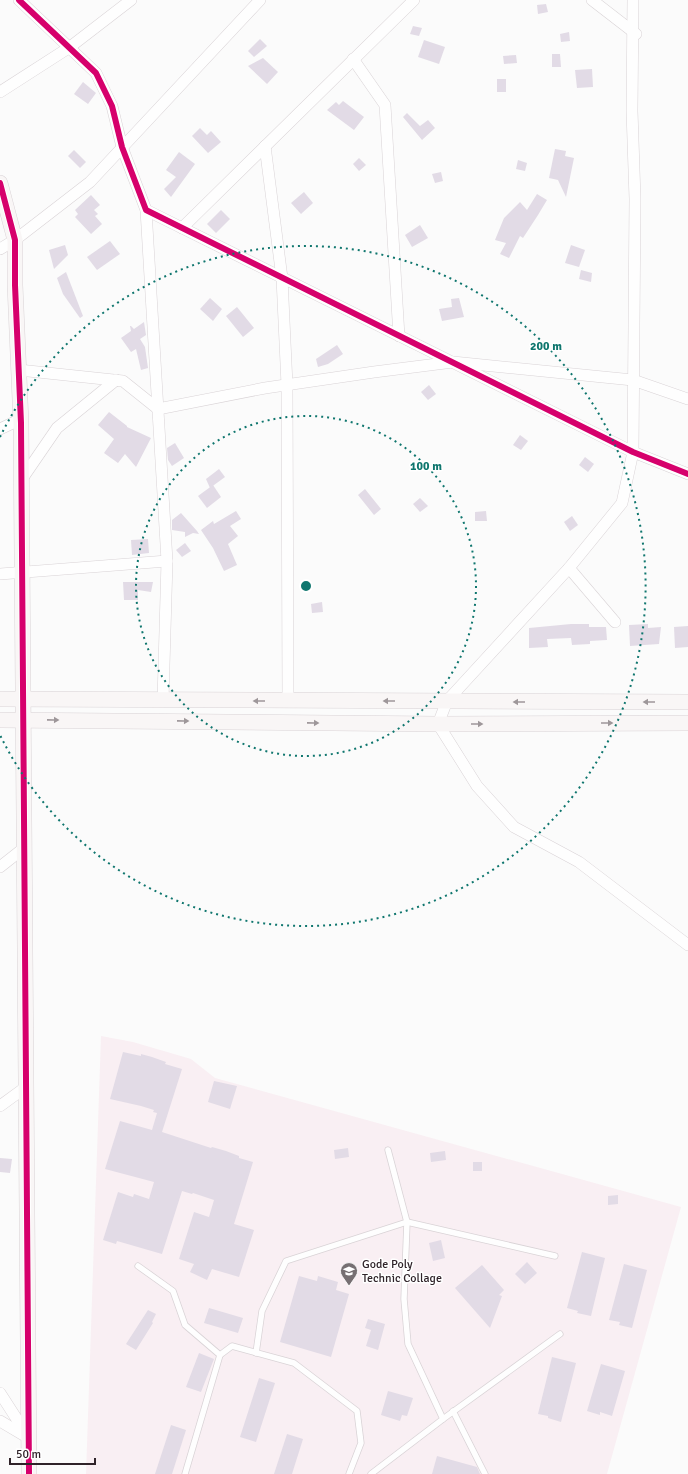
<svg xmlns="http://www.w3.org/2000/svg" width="688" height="1474" viewBox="0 0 688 1474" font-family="Signika,sans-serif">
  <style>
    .built { fill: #f9eff3 }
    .building { fill: #e2dbe6 }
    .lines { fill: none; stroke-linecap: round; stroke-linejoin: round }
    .lane-casing { stroke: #d9d3d6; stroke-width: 7 }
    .street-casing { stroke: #d9d3d6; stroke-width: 12 }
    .secondary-casing { stroke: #d9d3d6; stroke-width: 16 }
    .lane { stroke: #fefefe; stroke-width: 5.5 }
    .street { stroke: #fefefe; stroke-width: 11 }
    .secondary { stroke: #f9f6f6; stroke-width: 15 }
    .cycleway-casing { stroke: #fff; stroke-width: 8 }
    .cycleway { stroke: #d6006c; stroke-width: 6 }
    .oneway { fill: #9e979a }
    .ring { fill: none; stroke: #0f766e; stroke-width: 2; stroke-dasharray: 2 4 }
    .labels { text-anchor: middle; stroke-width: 3; stroke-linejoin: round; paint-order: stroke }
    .poi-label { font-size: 12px; fill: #2f2329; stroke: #fff; text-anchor: start }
    .centre { fill: #0f766e; stroke: #fff; stroke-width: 2 }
    .ring-label { font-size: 12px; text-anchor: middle; font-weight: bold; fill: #0f766e; stroke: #fff; stroke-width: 3; stroke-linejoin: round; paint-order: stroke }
  </style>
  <rect width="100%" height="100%" fill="#fbfbfb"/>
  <polygon class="built" points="101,1036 133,1042 191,1059 215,1078 681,1207 607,1474 86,1474"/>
  <g class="building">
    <polygon points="546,4 548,12 538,14 537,5"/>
    <polygon points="413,26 422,28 419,36 410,34"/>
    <polygon points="569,32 570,41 561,42 560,34"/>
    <polygon points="260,39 267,46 254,57 248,51"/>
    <polygon points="424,40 445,47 439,64 418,57"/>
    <polygon points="552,54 560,54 561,67 552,67"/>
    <polygon points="516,55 517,63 504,64 503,56"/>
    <polygon points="263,58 278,72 267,84 248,66"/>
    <polygon points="592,69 593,87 577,88 575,70"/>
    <rect x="497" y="79" width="9" height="13"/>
    <polygon points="83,82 96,93 88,104 74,94"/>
    <polygon points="343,101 364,117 354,130 327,110 336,102 339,105"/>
    <polygon points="407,113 420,126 428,120 435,128 422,140 403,117"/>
    <polygon points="200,128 207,135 211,131 221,142 208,153 192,136"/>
    <polygon points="555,149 566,151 565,156 574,158 566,197 558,180 549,178"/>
    <polygon points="74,150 86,162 80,168 68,156"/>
    <polygon points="179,152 195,164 171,197 164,189 176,177 166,170"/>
    <polygon points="359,158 366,165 359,171 353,164"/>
    <polygon points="518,160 527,163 525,171 516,169"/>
    <polygon points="441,172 443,181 435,183 432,174"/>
    <polygon points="304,192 313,203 301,214 291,203"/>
    <polygon points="537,194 547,200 538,215 523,238 520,236 509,258 500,254 506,243 495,240 504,218 520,202 527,210"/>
    <polygon points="91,195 100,205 94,210 98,214 95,216 102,224 91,234 75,217 78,214 75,210"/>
    <polygon points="221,210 230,219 216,233 207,224"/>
    <polygon points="420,225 428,238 412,247 405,235"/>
    <polygon points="110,241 120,254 97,270 87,257"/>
    <polygon points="65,245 68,255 54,269 49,250"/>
    <polygon points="571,245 585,250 579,267 565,263"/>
    <polygon points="581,270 592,273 591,282 579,279"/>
    <polygon points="66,272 83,316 80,318 63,294 57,278"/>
    <polygon points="210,298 222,309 213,321 200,309"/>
    <polygon points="459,298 464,317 442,321 439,309 452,307 451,299"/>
    <polygon points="237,307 254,328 243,337 226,316"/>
    <polygon points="144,322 146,335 140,339 145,347 148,368 141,370 136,349 131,352 121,338 131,331 130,326 131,326 134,329"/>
    <polygon points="337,345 343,354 328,364 318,367 316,359"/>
    <polygon points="429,385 436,394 428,400 421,392"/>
    <polygon points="109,412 127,426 127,427 151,438 136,467 125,454 118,463 104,453 114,439 98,425"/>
    <polygon points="520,435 528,441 521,450 513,445"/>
    <polygon points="175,443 184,458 172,466 168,460 167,448"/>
    <polygon points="585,457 594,464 588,472 579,465"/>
    <polygon points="219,469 225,477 210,488 206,479"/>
    <polygon points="213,485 221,497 207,508 198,496"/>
    <polygon points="365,489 381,509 374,515 358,495"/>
    <polygon points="420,498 428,506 420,512 413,504"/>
    <polygon points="236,511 241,519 230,526 238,536 228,544 237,565 224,571 213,548 201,530 213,521 214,524"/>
    <polygon points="486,511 487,521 475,521 475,512"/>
    <polygon points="181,513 197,531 199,534 193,533 185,537 185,532 172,530 172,520"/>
    <polygon points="572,516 578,525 570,531 564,522"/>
    <polygon points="148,539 149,553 132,555 131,540"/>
    <polygon points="185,543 191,551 182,557 176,550"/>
    <polygon points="123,582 153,582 151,592 138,590 138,600 124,600"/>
    <polygon points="322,602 323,612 312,613 311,604"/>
    <polygon points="571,624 589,624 589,627 606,627 607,640 590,641 590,644 572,645 571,638 547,639 548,647 529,648 529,628"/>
    <polygon points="648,624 648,628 661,627 659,644 630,646 629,625"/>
    <polygon points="688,626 688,647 675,648 674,627"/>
    <polygon points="123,1052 141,1056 141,1054 152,1057 166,1062 165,1064 182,1069 162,1132 211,1148 212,1147 226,1151 239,1156 239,1158 253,1162 234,1224 254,1230 239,1277 212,1269 207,1280 190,1272 194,1264 179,1259 194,1212 209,1217 214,1200 193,1193 192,1194 182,1191 162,1254 117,1241 116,1244 103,1240 118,1192 133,1197 134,1194 149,1199 154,1182 105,1169 120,1121 152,1130 157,1113 153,1112 154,1110 141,1106 110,1099"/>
    <polygon points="214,1081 237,1086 230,1109 208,1102"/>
    <polygon points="348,1148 349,1157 335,1159 334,1150"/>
    <polygon points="445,1151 446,1160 431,1162 430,1153"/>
    <polygon points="0,1158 12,1159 10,1173 0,1172"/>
    <rect x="473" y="1162" width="9" height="9"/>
    <polygon points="618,1195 618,1204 608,1205 608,1196"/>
    <polygon points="441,1240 445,1258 433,1261 429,1243"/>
    <polygon points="582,1252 605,1258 591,1316 577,1313 578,1311 567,1308"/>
    <polygon points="527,1262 537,1273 525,1284 515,1274"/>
    <polygon points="624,1264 647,1270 632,1328 619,1325 620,1322 609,1320"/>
    <polygon points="482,1265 504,1290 499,1295 502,1296 490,1328 455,1288"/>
    <polygon points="299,1276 317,1281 318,1276 338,1282 336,1290 349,1294 331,1357 280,1342"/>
    <polygon points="209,1308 243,1318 238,1333 204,1323"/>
    <polygon points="148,1310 156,1314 152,1322 153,1323 136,1350 126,1344"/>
    <polygon points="368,1319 385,1324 378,1350 366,1346 371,1330 365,1328"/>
    <polygon points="199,1353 214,1359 201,1392 186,1387"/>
    <polygon points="552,1357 576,1363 561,1422 548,1418 548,1416 538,1414"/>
    <polygon points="601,1364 625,1371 612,1416 600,1412 600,1415 587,1411"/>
    <polygon points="259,1378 275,1383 256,1442 240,1437"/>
    <polygon points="388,1391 413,1398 407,1416 402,1415 400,1421 381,1415"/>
    <polygon points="171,1425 186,1430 172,1474 155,1474"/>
    <polygon points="287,1434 303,1439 292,1474 274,1474"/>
    <polygon points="437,1456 477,1467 480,1474 432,1474"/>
  </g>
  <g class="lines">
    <g class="lane-casing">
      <g id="lane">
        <polyline points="138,1266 173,1291 185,1325 220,1355"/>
        <polyline points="256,1353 262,1311 286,1261 407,1222 555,1256"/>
        <polyline points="453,1411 485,1474"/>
        <polyline points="443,1419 560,1334"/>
        <polyline points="185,1474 220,1355 232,1346 294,1363 357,1411 361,1443 349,1474"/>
        <polyline points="371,1474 443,1419 408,1344 404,1299 407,1222 388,1150"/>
      </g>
    </g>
    <g class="street-casing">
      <g id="street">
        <polyline points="19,0 96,73 112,106 122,147 146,210 633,452 688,474"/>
        <polyline points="592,0 636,34"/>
        <polyline points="633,0 632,111 635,199 633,452 622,503 569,568 447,701 438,724 477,786 514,827 579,862 688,945"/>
        <polyline points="353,59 385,105 399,336"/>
        <polyline points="0,92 70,47 131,0"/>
        <polyline points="265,146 282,278 287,385 288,701"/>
        <polyline points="182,228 414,0"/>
        <polyline points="0,249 15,240 90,182 260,0"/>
        <polyline points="19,370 123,381 158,409 265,388 374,372 453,362 633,380 688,399"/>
        <polyline points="0,429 21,419"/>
        <polyline points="22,479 57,428 116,380"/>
        <polyline points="569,568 615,622"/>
        <polyline points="0,574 167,561 146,210"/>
        <polyline points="163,700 167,561"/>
        <polyline points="0,867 24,848"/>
        <polyline points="0,1106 26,1087"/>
        <polyline points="0,1393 29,1438"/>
        <polyline points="0,1421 27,1437"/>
      </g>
    </g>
    <g class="secondary-casing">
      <g id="secondary">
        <polyline points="0,183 15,240 15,285 21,423 29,1474"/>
        <polyline points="0,699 688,702"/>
        <polyline points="0,720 438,724 688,723"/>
      </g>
    </g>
    <use href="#lane" class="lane"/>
    <use href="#street" class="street"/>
    <use href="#secondary" class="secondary"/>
    <g class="cycleway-casing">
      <g id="cycleway">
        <polyline points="19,0 96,73 112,106 122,147 146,210 633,452 688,474"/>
        <polyline points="0,183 15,240 15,285 21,423 29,1474"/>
      </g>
    </g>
    <use href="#cycleway" class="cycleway"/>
  </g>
  <defs><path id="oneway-solid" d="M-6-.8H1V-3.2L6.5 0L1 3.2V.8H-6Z"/></defs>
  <g class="oneway">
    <use href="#oneway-solid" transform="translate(259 701) rotate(-180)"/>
    <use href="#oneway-solid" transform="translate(389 701) rotate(-180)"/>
    <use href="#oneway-solid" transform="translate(519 702) rotate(-180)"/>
    <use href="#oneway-solid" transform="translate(649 702) rotate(-180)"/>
    <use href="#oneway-solid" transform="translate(53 720) rotate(1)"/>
    <use href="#oneway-solid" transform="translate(183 721) rotate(1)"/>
    <use href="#oneway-solid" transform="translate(313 723) rotate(1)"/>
    <use href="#oneway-solid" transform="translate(607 723)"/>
    <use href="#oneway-solid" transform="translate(477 724)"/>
  </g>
  <g class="ring">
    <circle cx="306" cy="586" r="170"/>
    <path d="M0 437A340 340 0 1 1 0 735"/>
  </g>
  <defs>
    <g id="school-pin" transform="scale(0.9)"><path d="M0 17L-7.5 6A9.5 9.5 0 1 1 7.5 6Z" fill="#766f72" stroke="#fff"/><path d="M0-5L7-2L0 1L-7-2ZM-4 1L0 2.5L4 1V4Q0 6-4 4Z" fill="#fff"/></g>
  </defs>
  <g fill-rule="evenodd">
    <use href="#school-pin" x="349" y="1271"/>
  </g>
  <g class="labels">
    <g class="poi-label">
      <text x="362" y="1268">Gode Poly<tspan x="362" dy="14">Technic Collage</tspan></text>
    </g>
  </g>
  <circle cx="306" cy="586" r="6" class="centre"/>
  <g class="ring-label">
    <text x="546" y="350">200 m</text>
    <text x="426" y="470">100 m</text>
  </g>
  <path d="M10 1458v6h85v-6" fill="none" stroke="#2f2329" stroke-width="2"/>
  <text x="16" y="1458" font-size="12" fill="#2f2329" stroke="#ffffff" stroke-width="3" paint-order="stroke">50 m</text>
</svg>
